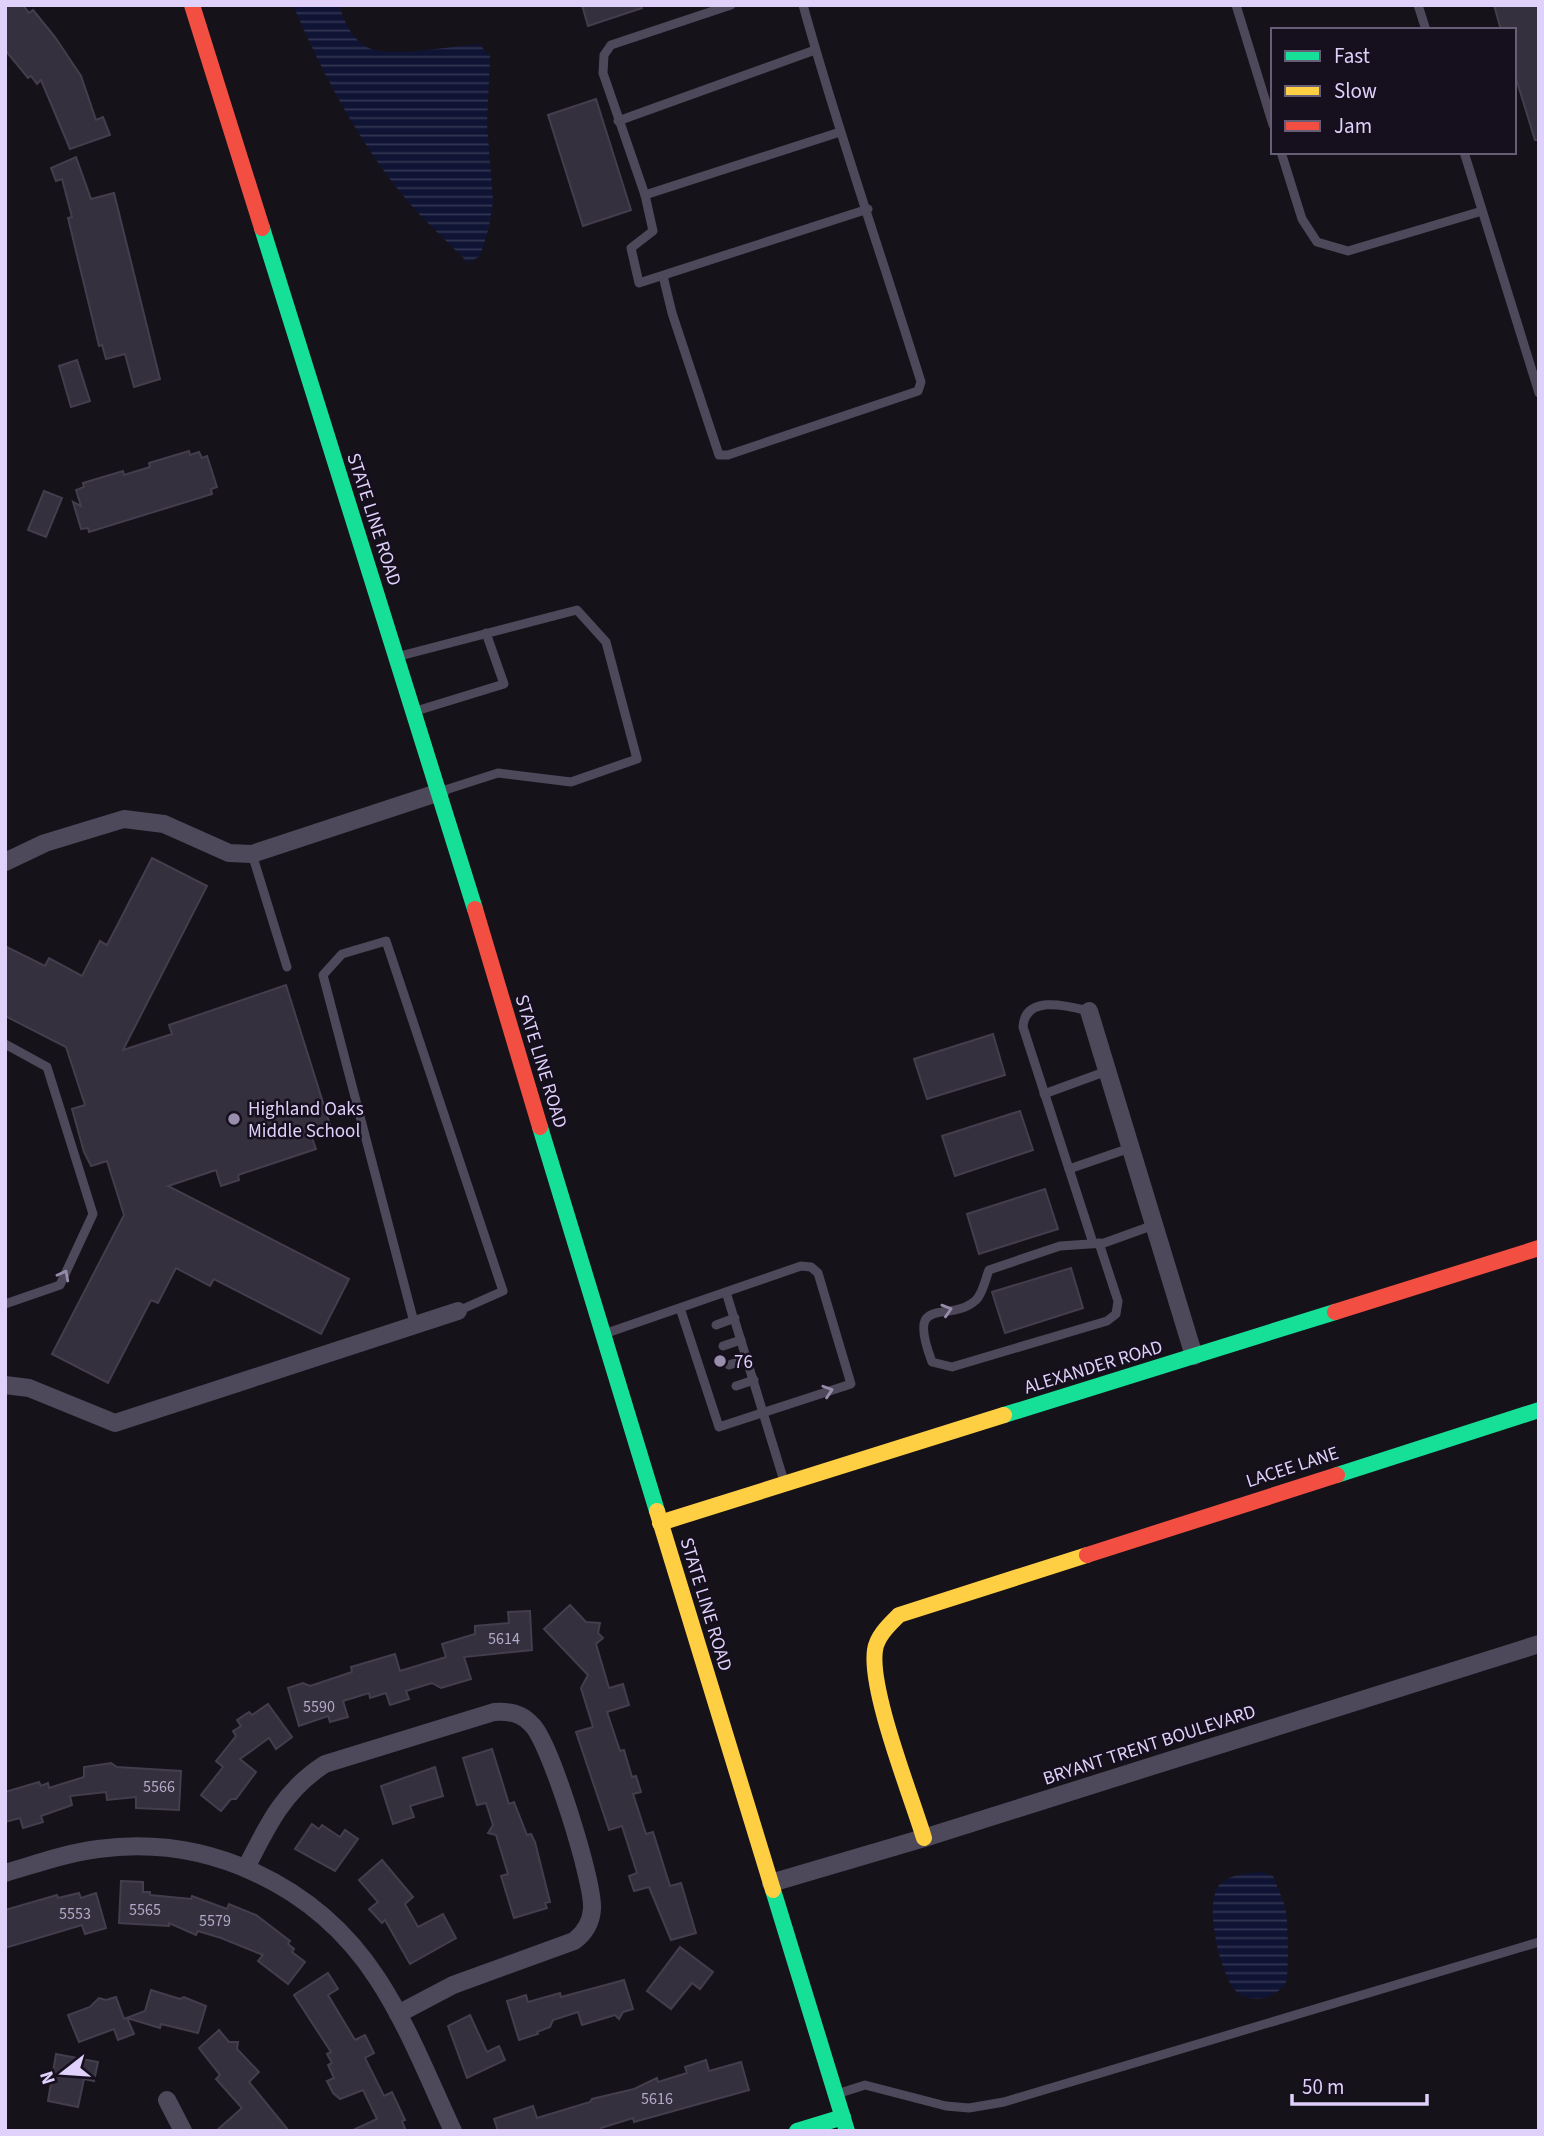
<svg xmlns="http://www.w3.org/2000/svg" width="1544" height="2136" viewBox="0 0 1544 2136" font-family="'Source Sans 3',sans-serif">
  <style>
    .water { fill: url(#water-rules) }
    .building { fill: #35303d; stroke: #443d4d; stroke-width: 2 }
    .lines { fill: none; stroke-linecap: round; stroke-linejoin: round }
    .lane { stroke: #4d485a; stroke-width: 9 }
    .street { stroke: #4d485a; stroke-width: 18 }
    .fast { stroke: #16e098; stroke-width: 16 }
    .slow { stroke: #ffcf43; stroke-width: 16 }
    .jam { stroke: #f24e42; stroke-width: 16 }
    .oneway { stroke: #968caa }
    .poi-dot { fill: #998eab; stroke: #150f1e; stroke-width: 2.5 }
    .labels { text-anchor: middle; stroke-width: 5; stroke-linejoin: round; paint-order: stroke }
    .number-label { font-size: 16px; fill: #b4a9ca }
    .street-label { font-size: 19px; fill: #dfd1f9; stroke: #150f1e }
    .poi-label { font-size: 19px; fill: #dfd1f9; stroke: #150f1e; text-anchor: start }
  </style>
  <defs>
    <pattern id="water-rules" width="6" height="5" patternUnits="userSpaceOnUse" patternTransform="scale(1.75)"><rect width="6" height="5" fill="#101434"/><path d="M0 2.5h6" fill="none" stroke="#323552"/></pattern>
  </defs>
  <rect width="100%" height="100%" fill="#16121a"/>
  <g class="water">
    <path d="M293,5H339C344,21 350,36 365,46C385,59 453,46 479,44L490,56L487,124L493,200L489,227L480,256L468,263C452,246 434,230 418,213C365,154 324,78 293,5Z"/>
    <path d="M1262,1872L1273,1876C1277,1887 1284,1900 1286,1912C1288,1923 1289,1972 1286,1982C1282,1990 1273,1995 1265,1998C1255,2000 1242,1998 1235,1990C1220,1973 1202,1900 1221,1883C1232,1874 1248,1873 1262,1872Z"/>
  </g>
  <g class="building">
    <polygon points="5,5 23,5 29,13 33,10 55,37 81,76 96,120 103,117 110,135 70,149 41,80 37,84 31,76 28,78 5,50"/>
    <polygon points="582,5 641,5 642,8 588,26"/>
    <polygon points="1494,5 1539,5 1539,140 1535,140 1514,72 1514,30 1501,30"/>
    <polygon points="596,99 631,210 583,226 548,115"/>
    <polygon points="76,157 91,199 114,193 160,379 134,387 125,354 106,359 102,345 99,346 68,218 72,217 62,179 56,181 51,168"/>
    <polygon points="77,360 90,401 71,407 59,366"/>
    <polygon points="189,451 190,455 199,452 202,458 207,456 217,487 211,489 212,494 89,532 88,528 81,529 73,502 81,506 76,490 84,487 83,483 123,471 124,475 150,467 149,463"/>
    <polygon points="44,491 62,498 46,537 28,530"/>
    <polygon points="152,858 207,886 123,1050 172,1034 169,1025 286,985 330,1125 310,1132 316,1149 238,1175 239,1180 221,1186 216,1170 168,1186 349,1279 321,1334 214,1279 210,1286 176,1268 158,1303 151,1300 108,1383 52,1354 124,1215 107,1161 91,1166 84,1152 72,1109 85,1105 66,1047 5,1016 5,946 45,966 49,958 82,976 100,941 107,945"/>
    <polygon points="993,1034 1005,1075 927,1099 914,1059"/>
    <polygon points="1020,1111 1033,1150 955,1176 942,1136"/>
    <polygon points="1045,1189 1058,1229 979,1254 967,1214"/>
    <polygon points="1071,1268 1083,1308 1005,1333 992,1292"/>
    <polygon points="570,1605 586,1622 600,1623 598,1633 603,1638 596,1644 609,1688 623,1684 629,1705 607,1712 620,1751 624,1750 632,1777 636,1776 641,1792 633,1794 646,1834 653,1832 670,1886 681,1883 696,1933 671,1940 649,1887 634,1891 629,1876 637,1873 622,1826 609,1830 606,1821 576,1732 593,1727 581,1688 588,1675 544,1629"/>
    <polygon points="530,1611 532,1650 464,1657 471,1679 441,1688 432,1683 406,1691 409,1699 390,1705 386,1693 370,1698 369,1693 343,1701 348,1717 330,1722 328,1716 299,1726 288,1688 303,1683 310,1686 352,1672 351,1667 395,1654 400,1671 446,1657 442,1644 475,1634 475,1626 509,1623 508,1612"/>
    <polygon points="268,1704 292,1737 276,1749 269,1738 240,1759 256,1772 236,1799 231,1799 221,1811 201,1795 223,1767 216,1761 236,1736 233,1731 241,1726 237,1720 249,1712 252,1715"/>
    <polygon points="492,1749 509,1804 514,1802 527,1835 531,1834 535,1842 550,1902 545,1903 547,1908 514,1918 501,1876 508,1874 496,1835 488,1833 493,1825 486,1803 477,1805 463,1758"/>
    <polygon points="111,1763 117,1767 181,1771 179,1810 136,1808 136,1797 107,1800 106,1792 70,1796 72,1805 41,1816 43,1822 23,1828 20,1818 5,1822 5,1792 39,1782 41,1786 48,1783 49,1788 84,1777 84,1767"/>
    <polygon points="435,1767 443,1796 410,1806 414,1817 393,1824 381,1786"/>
    <polygon points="312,1824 319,1829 322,1825 340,1837 345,1830 358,1839 335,1871 295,1849"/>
    <polygon points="382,1860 413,1897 405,1904 418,1927 443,1914 456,1938 410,1964 385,1920 382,1923 369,1909 378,1902 359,1880"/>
    <polygon points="121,1881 143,1882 143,1892 150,1892 150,1895 191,1899 192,1896 227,1909 229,1904 256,1915 290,1941 288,1944 294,1949 292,1952 305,1962 288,1984 258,1961 263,1955 221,1938 198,1931 196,1935 169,1923 169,1926 119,1923"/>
    <polygon points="79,1893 81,1898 96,1893 106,1928 85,1934 82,1925 5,1948 5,1910 57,1895 58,1898"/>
    <polygon points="680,1947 713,1972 700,1989 692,1983 671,2009 647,1991"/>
    <polygon points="328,1973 338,1989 328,1995 355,2040 365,2035 374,2053 365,2058 384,2096 392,2092 405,2120 402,2121 406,2131 351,2131 377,2119 363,2090 340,2099 333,2093 327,2081 334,2078 328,2065 332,2063 327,2054 331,2052 294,1995"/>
    <polygon points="624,1980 633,2009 623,2012 619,2019 615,2015 582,2025 578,2012 553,2020 550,2027 537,2032 538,2034 519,2040 507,2001 526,1995 528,2002 560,1993 561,1997"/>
    <polygon points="151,1990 180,1999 184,1997 206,2006 198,2033 161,2024 160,2028 127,2018 134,2034 118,2040 114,2029 79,2042 68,2015 90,2007 99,1998 106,2000 116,1997 124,2019 145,2011"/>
    <polygon points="470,2015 487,2052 499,2046 505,2060 467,2078 448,2026"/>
    <polygon points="219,2030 229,2042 238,2042 237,2049 259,2072 249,2082 289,2131 216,2131 242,2108 216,2079 220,2075 199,2048"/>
    <polygon points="56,2054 98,2062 94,2081 84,2079 78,2107 48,2101"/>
    <polygon points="706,2060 709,2071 741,2062 749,2090 634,2122 633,2118 601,2128 602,2131 498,2131 494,2119 533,2106 537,2118 590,2102 592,2099 634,2089 657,2078 658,2082 687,2073 685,2067"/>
  </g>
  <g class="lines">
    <g class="lane">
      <polyline points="731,5 611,45 604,55 603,73 645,195 840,132"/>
      <polyline points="1236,5 1273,125"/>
      <polyline points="1418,5 1426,30"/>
      <polyline points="618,121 815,50"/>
      <polyline points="1281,152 1302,219 1317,242 1348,251 1482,211"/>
      <polyline points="1464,152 1539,393"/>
      <polyline points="645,195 653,231 631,248 639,283 868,209"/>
      <path d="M663,276L672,313L719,455H728L918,391L921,382C882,256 838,132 803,5"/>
      <polyline points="400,656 577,610 606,642 637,759 571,782 498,773 442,791"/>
      <polyline points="416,711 504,684 486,633"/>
      <polyline points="252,854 287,967"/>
      <path d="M1089,1011C1068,1006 1025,994 1023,1027L1093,1243"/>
      <polyline points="5,1044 47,1067 93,1214 60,1285 5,1304"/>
      <polyline points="1044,1094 1107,1071"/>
      <polyline points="1069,1169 1130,1148"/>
      <path d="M1099,1243L1118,1301L1116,1314L1107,1321L952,1367L932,1362C905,1291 949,1325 976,1300C983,1293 985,1280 989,1270L1060,1246L1104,1243L1154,1225"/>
      <polyline points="726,1292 784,1481"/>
      <polyline points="716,1325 735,1318"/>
      <polyline points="415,1326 323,975 342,954 386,941 503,1291 458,1311"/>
      <polyline points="604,1334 801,1266 811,1267 818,1273 851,1384 719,1427 680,1308"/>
      <polyline points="723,1346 741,1340"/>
      <polyline points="729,1365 747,1359"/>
      <polyline points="736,1386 754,1380"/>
      <polyline points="837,2094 865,2085 946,2106 969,2108 1004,2102 1539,1942"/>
    </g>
    <g class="street">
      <polyline points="5,862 45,843 124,819 164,824 229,853 252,854 440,792"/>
      <polyline points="1089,1011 1194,1356"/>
      <polyline points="5,1385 29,1388 115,1423 458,1311"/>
      <path d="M246,1868C267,1826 284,1790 325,1764L494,1712C510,1711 522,1713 533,1726C551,1746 594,1882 592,1909C591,1923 585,1933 574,1941L453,1985L398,2014"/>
      <path d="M5,1873C36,1864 66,1853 98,1849C208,1834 316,1885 377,1978C408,2025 429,2080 453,2131"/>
      <polyline points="771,1883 924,1838 1539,1644"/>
      <polyline points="167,2100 183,2131"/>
    </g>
    <g class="fast">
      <polyline points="262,228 475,909"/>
      <polyline points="540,1127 657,1511"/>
      <polyline points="1004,1415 1335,1312"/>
      <polyline points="1337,1475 1539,1410"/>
      <polyline points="773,1890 847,2131"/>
      <polyline points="797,2131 843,2117"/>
    </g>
    <g class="slow">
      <polyline points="657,1511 773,1890"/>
      <polyline points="660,1523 1004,1415"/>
      <path d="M924,1838C911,1795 869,1690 875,1650C877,1636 889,1625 899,1615L1087,1555"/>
    </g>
    <g class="jam">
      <polyline points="192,5 262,228"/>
      <polyline points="475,909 540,1127"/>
      <polyline points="1335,1312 1539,1248"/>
      <polyline points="1087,1555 1337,1475"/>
    </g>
  </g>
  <defs><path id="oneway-chevron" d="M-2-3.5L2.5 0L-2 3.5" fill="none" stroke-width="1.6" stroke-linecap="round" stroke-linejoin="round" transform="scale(1.75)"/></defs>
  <g class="oneway">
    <use href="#oneway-chevron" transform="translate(64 1275) rotate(-62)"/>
    <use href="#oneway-chevron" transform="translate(947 1310) rotate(-17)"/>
    <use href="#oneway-chevron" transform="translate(828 1391) rotate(-18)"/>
  </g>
  <g class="poi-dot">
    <circle cx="234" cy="1119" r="7"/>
    <circle cx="720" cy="1361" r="7"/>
  </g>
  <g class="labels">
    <g class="number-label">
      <text x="504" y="1644">5614</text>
      <text x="319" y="1712">5590</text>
      <text x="159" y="1792">5566</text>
      <text x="145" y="1915">5565</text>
      <text x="75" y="1919">5553</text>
      <text x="215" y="1926">5579</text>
      <text x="657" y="2104">5616</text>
    </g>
    <g class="street-label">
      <text transform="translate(375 519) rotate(72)" y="7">STATE LINE ROAD</text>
      <text transform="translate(542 1061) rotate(73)" y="7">STATE LINE ROAD</text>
      <text transform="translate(1093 1366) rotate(-17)" y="7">ALEXANDER ROAD</text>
      <text transform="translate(1292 1466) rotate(-18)" y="7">LACEE LANE</text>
      <text transform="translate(707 1604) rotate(73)" y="7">STATE LINE ROAD</text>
      <text transform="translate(1149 1744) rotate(-18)" y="7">BRYANT TRENT BOULEVARD</text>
    </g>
    <g class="poi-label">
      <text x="248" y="1115">Highland Oaks<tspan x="248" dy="22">Middle School</tspan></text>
      <text x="734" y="1368">76</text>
    </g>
  </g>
  <rect width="1544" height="2136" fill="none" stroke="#dfd1f9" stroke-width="14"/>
  <rect x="1271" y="28" width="245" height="126" fill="#150f1e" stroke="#665d76" stroke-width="2"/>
  <rect x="1285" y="51" width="35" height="10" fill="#16e098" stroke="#665d76" stroke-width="2"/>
  <text x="1334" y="63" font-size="21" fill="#dfd1f9">Fast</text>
  <rect x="1285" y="86" width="35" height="10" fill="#ffcf43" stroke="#665d76" stroke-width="2"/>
  <text x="1334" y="98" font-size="21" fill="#dfd1f9">Slow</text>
  <rect x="1285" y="121" width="35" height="10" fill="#f24e42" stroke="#665d76" stroke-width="2"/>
  <text x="1334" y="133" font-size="21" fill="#dfd1f9">Jam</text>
  <g transform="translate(63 2073) rotate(253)" stroke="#150f1e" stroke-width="5" paint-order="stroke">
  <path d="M0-5L12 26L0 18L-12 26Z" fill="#dfd1f9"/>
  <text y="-10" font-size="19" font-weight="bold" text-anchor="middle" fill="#dfd1f9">N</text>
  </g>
  <path d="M1292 2094v10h135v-10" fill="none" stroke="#dfd1f9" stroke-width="3.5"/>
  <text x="1302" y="2094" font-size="21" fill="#dfd1f9" stroke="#150f1e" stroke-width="5" paint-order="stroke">50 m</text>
</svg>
